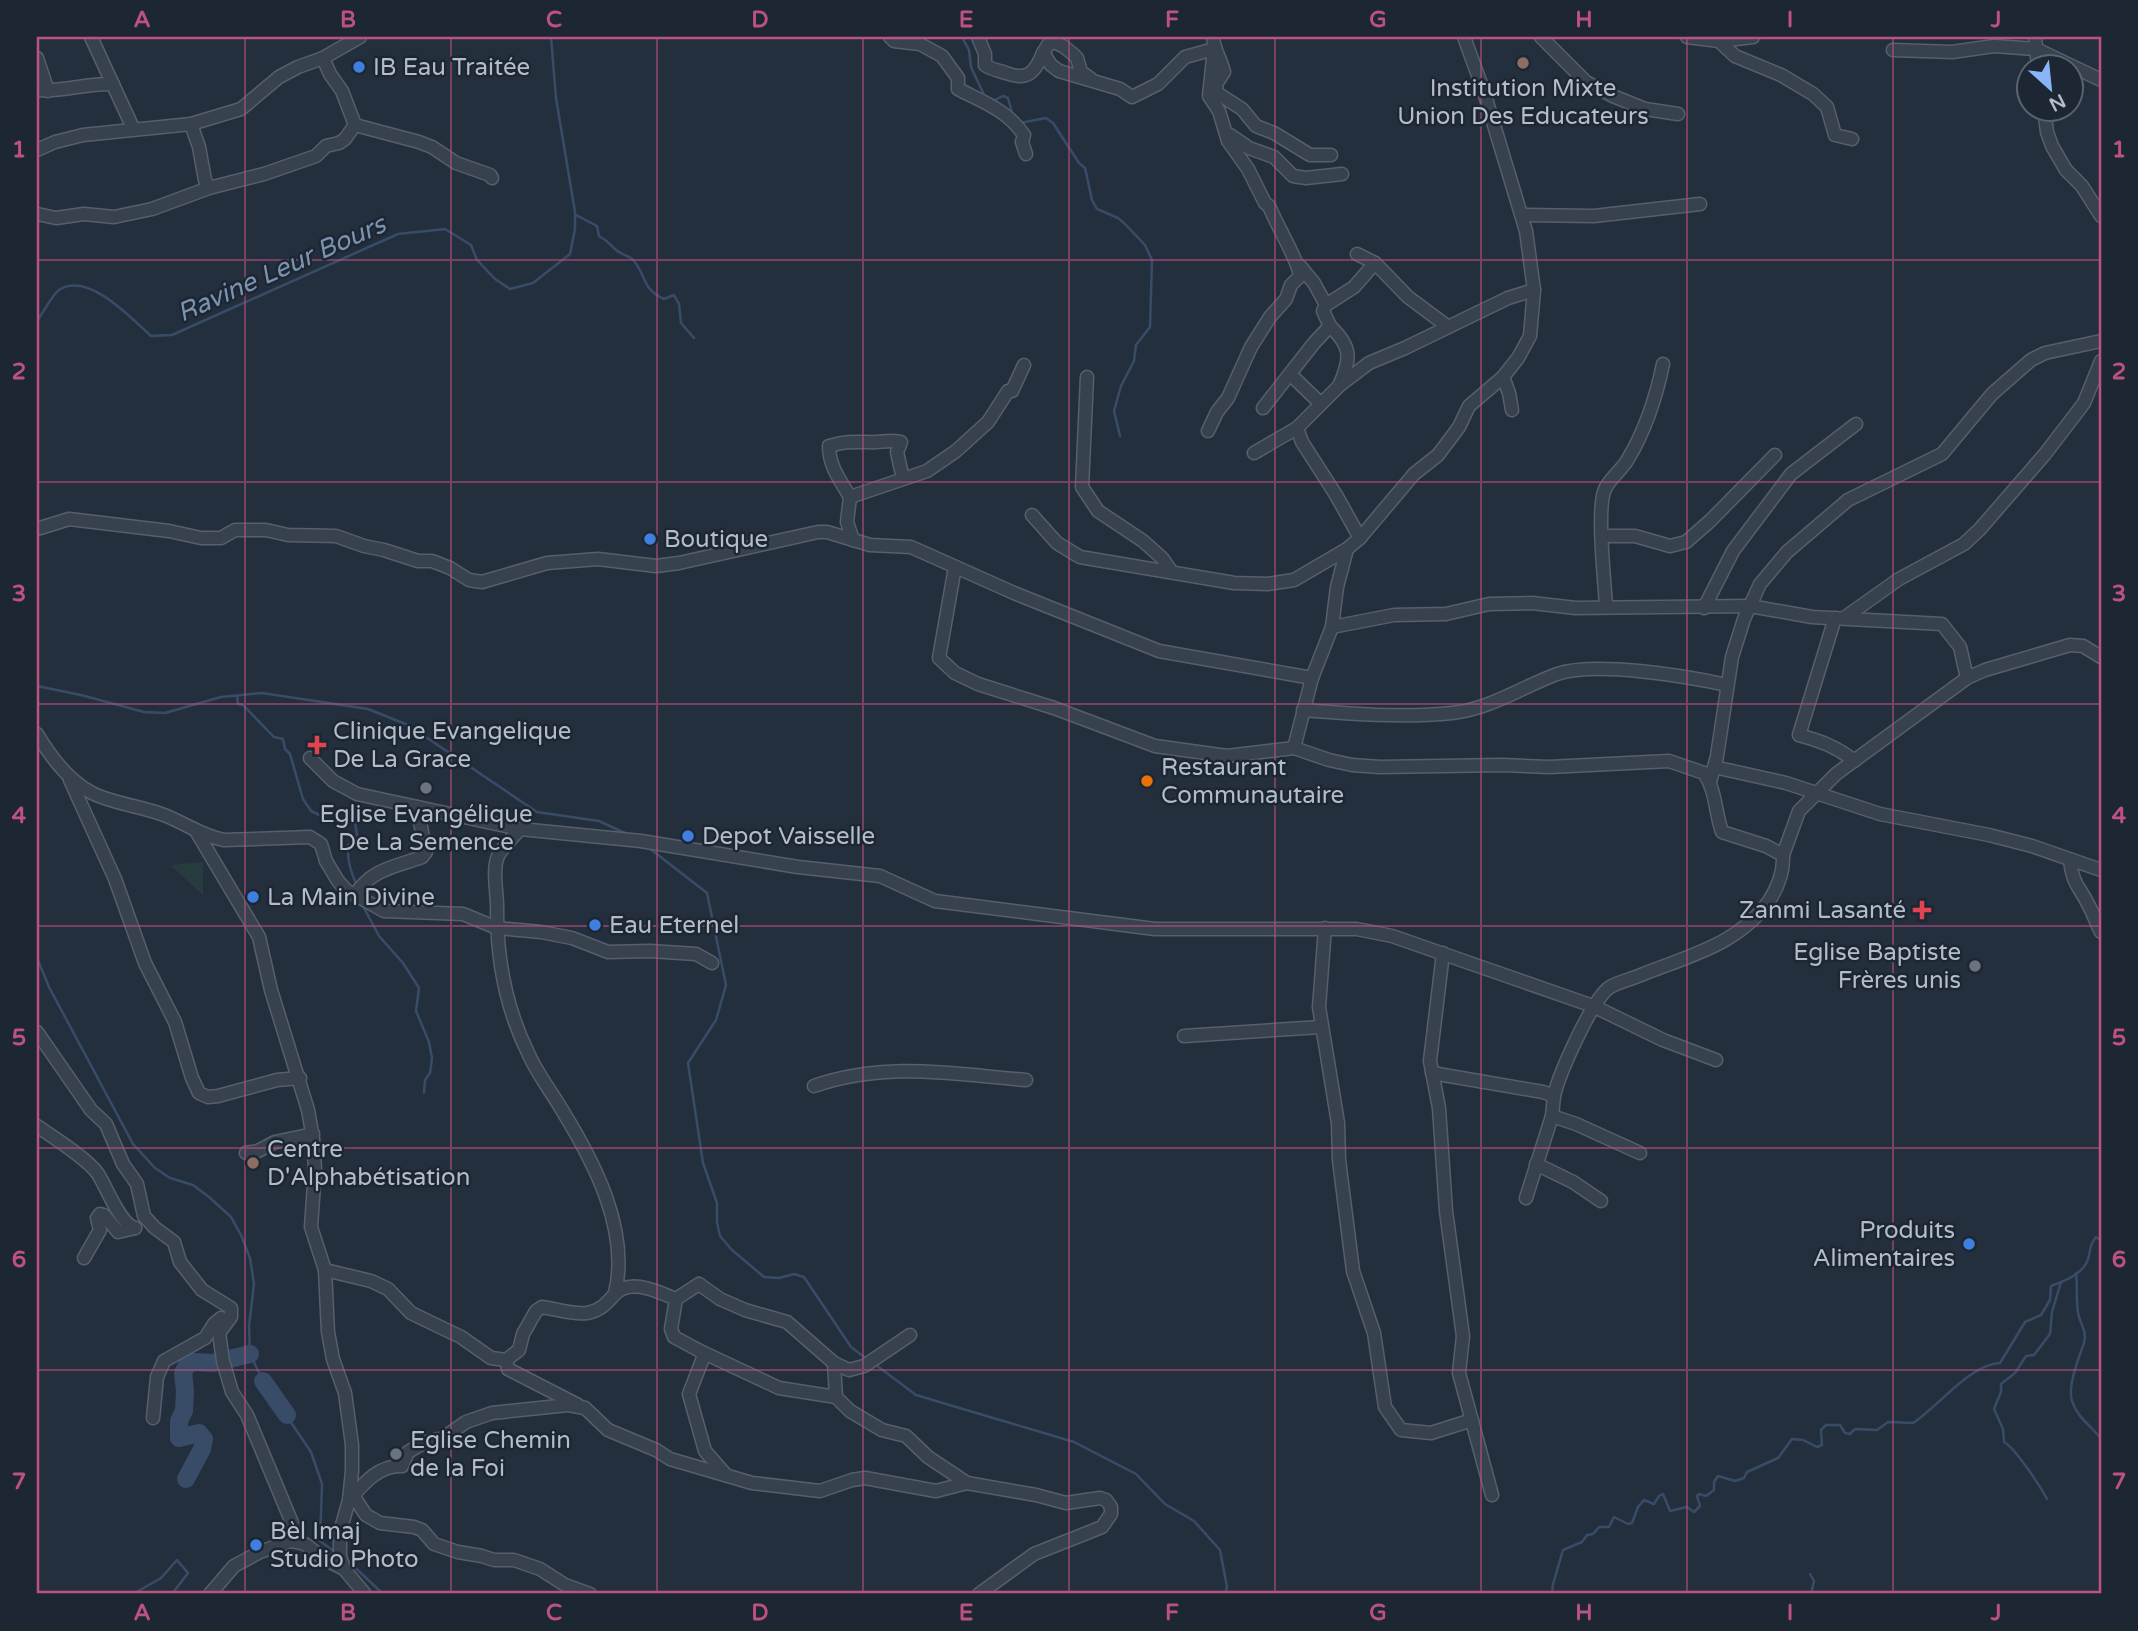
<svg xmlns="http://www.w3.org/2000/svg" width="2138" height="1631" viewBox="0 0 2138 1631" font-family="'Varela Round',sans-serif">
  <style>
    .green { fill: #263c3f }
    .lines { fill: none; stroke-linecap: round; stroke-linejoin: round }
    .stream { stroke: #394c67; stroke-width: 2.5 }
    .river { stroke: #394c67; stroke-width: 18 }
    .minor-casing { stroke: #565f6c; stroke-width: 15 }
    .minor { stroke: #38414e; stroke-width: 12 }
    .grid { fill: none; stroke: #bd5182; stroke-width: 2; stroke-opacity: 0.55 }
    .education-dot { fill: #8d6e63; stroke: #1d2633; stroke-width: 2.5 }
    .shop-dot { fill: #3f7fe0; stroke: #1d2633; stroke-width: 2.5 }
    .health-dot { fill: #e0444e; stroke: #1d2633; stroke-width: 2.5 }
    .food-dot { fill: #e8710a; stroke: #1d2633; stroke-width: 2.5 }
    .worship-dot { fill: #6b7280; stroke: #1d2633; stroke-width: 2.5 }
    .labels { text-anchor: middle; stroke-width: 5; stroke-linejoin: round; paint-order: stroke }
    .poi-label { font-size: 24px; fill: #b4bcc9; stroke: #1d2633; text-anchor: start }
    .water-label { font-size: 26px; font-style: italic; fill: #7c92b1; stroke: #1d2633 }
    .neatline { fill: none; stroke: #bd5182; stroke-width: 2.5 }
    .grid-label { font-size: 23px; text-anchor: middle; font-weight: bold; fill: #bd5182 }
  </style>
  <rect width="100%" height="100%" fill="#242f3e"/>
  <polygon class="green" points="203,862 203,895 170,865"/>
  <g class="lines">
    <g class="stream">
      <polyline points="962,37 969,50 971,67 985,97 988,100 995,100 1003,96 1008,98 1012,113"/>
      <polyline points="1020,123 1046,118 1053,123 1079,163 1085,168 1092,200 1097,209 1118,218 1125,224 1145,245 1152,260 1150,327 1136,345 1134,361 1121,386 1114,411 1120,436"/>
      <path d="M576,215L597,226L599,236C607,240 609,243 615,249C621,255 629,255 634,261C647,277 642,289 664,299L674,295L679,304L681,323L694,338"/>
      <path d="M37,321C42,314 53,294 59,290C88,271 131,318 151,336L172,335L398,234L445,229L471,245L477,260L495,279L510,289L533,283L570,254L575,229V212L556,98L551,37"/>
      <polyline points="37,686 81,695 144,712 165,713 221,697 262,693 368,709 408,725 537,812 599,821 629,835"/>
      <path d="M237,696L238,704L243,705L274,737L283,739L285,749L290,754L303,799L311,811L330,820L355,823L357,835L353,839V844L348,845C347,861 351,872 357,886"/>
      <polyline points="649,848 707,893 726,985 716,1020 688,1063 703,1163 717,1203 717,1222 720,1236 732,1250 764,1277 779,1278 794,1274 804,1277 851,1347 867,1359"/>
      <polyline points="363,906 379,936 403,963 419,988 416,1011 429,1042 432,1058 430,1073 425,1080 424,1093"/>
      <polyline points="37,958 49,987 133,1144 155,1168 170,1178 193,1185 209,1197 231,1217 241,1235 250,1258 254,1284 249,1326 250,1354 263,1381 311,1452 322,1484 320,1541 336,1553"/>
      <path d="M2076,1273C2078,1287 2075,1303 2079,1317C2082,1326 2087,1334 2084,1343C2079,1357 2067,1387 2072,1401C2078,1419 2091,1425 2101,1439"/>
      <polyline points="876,1365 916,1395 1074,1442 1136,1474 1165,1504 1194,1521 1220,1550 1227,1587 1225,1594"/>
      <path d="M2047,1499C2040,1486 2016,1449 2004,1442L2003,1429L1994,1409L2001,1392V1384L2015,1373L2026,1356L2034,1355L2050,1334L2052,1312L2061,1282"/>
      <polyline points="345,1558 383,1594"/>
      <polyline points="1810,1574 1814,1581 1811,1594"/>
      <polyline points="133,1594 161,1578 177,1560 188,1573 172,1594"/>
      <path d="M1552,1594L1553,1584L1563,1550L1582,1542L1587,1535L1593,1534L1599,1527H1609L1614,1517L1628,1524L1632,1523L1638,1507L1644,1500L1654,1504L1659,1496L1663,1494L1670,1511L1687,1507L1694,1512L1700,1506L1697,1496L1699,1494L1706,1496L1714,1490V1482L1718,1476L1735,1481L1744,1478L1747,1472L1778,1458L1792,1439L1803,1440L1817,1447L1822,1445L1821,1430L1826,1425H1840L1845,1433L1850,1434L1855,1429L1877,1430L1888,1422L1913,1423C1938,1407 1970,1364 2000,1363L2025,1322L2041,1315L2050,1300L2051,1286C2063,1282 2084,1273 2088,1259C2091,1250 2089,1245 2096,1237L2101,1241"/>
    </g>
    <g class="river">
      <polyline points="263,1381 287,1415"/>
      <polyline points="186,1479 202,1449 204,1439 199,1433 179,1438 179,1421 184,1411 185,1391 183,1373 187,1365 193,1362 213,1363 250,1354"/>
    </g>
    <g class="minor-casing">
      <g id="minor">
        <polyline points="91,37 133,128"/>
        <path d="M890,37L894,41L920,44L942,56L958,78V89C983,102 1007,110 1024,135L1022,142L1026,154"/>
        <path d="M978,37L985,54V65C992,70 998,70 1006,73C1027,81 1035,73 1043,53"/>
        <polyline points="1053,37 1043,53 1051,65 1059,71 1120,89 1132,97 1158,84 1185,57 1214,49"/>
        <path d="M1213,37C1214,50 1221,59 1224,72L1216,84L1217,93L1242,109L1256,126L1274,133L1310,155H1331"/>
        <polyline points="1541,37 1586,82 1613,96 1645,109 1678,114"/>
        <polyline points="1687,37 1719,41 1753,37"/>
        <polyline points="2035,37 2038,66"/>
        <polyline points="1051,41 1063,46 1073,54 1077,58 1081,72 1091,79"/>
        <polyline points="1719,41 1735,56 1781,75 1813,94 1827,107 1835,135 1852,139"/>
        <polyline points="1893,50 1952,52 1994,46 2036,49 2101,80"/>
        <polyline points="37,58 48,91"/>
        <polyline points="323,58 330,74 342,91 355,125"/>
        <path d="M37,90C63,92 87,83 113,84"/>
        <polyline points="2044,108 2047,132 2052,146 2066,170 2082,186 2101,216"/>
        <polyline points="191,124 199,147 205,180 209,188"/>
        <polyline points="355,125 419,142 432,147 456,163 490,175 492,178"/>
        <polyline points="1230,135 1249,148 1274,157 1293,176 1306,178 1342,174"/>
        <polyline points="37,150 55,142 83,135 191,124 241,109 279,77 298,67 323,58 360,37"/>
        <polyline points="37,214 56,218 84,214 114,217 152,209 209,188 264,174 316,156 326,146 339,143 345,139 355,125"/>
        <polyline points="1522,215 1594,216 1700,204"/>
        <polyline points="1357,254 1375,263 1408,297 1447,326"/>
        <polyline points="1300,266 1314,283 1326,305"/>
        <path d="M1330,326C1352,347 1351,358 1340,384"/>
        <polyline points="1291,375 1320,403"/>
        <polyline points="1087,377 1082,487 1098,511 1143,541 1162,558 1171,571"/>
        <polyline points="1503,377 1509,393 1512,410"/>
        <polyline points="1263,408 1314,343 1330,326 1323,311 1326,305 1354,287 1375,263"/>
        <polyline points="1297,428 1302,442 1336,495 1360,538"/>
        <path d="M1208,431L1217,412L1228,398L1251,347L1270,317L1286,299L1291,285L1300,276C1299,262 1276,224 1269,206L1265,203L1248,169L1228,141L1219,111L1209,96L1214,49"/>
        <polyline points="1254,453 1297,428 1340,385 1369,363 1405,348 1508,298 1534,290"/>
        <path d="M850,497C840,480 829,466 829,446C847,441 850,442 868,442C880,443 889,439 901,442L897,452L903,479"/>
        <polyline points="1032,515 1057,543 1080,557 1234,583 1268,584 1294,580 1347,549"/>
        <polyline points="37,529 69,519 169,531 201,538 221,538 235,530 266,530 288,535 336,536 364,546 384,550 418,561 432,561 450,568 469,580 482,582 547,563 598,559 656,566 679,563 818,532 827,532 870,545 911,547 1014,593 1159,651 1312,678"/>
        <polyline points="1602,536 1635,536 1670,546 1686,542 1710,521 1775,455"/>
        <polyline points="853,540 847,522 850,497 927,471 956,451 988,422 1008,391 1012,391 1024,365"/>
        <path d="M955,567L939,658L955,673L978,684L1054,708L1155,746L1227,756L1294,748L1329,760L1352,765L1380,767L1503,765L1549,767L1669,761L1704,773C1716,790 1715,812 1722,832L1766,846L1783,855C1784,872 1778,887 1769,901C1738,945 1688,956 1641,975C1631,979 1619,982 1610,987C1592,999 1559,1074 1554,1096L1543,1092L1432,1073"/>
        <path d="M1606,607C1605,583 1596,508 1605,489C1610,478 1622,470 1628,459C1646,429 1656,398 1663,364"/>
        <polyline points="1704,608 1733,551 1791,474 1856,424"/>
        <path d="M1835,618L1799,735C1820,741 1838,747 1854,761"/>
        <polyline points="1844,618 1899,579 1964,544 1980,529 2045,454 2084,403 2101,361"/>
        <polyline points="1332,627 1394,615 1446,614 1489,604 1532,603 1576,608 1750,606 1812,617 1942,624 1960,647 1967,678"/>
        <path d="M1303,710C1352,714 1403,718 1452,713C1490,709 1522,687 1557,674C1595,661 1686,676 1727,685"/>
        <path d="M37,734C50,756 69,781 92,793C114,804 141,806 164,815C185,823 202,836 224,840L310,837L321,844L326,861L338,881L346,890L384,911L463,914L497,928L541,932L572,938L608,952L650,951L696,954L712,963"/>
        <polyline points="1294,748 1312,678 1332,627 1337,587 1347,549 1360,538 1414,474 1438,455 1459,427 1469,406 1503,377 1518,358 1530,336 1534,290 1526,231 1484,92 1464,37"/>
        <polyline points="310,758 333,781 357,794 520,829 641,841 798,867 880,876 935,901 1155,929 1357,929 1392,936 1593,1006 1663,1040 1716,1060"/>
        <polyline points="1714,767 1786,783 1880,814 1989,835 2032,846 2101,870"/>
        <polyline points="70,780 115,879 145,963 175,1022 192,1078 199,1093 208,1097 218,1096 277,1080 300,1078"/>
        <polyline points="1710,782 1717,756 1732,657 1744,619 1760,584 1787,552 1848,500 1942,454 1992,394 2031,360 2045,353 2101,341"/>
        <path d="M520,829C513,837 505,845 499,854C491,868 498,895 497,911C497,960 507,1011 529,1055C538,1075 551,1091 562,1110C594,1162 630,1230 615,1293"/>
        <polyline points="196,831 259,937 271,990 308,1110 313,1138 315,1170 311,1227 325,1270 328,1332 333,1359 345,1393 352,1445 352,1471 349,1500 340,1532 340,1556 344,1569 365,1594"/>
        <polyline points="1783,855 1799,811 1836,774 1967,678 1985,670 2070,645 2083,646 2101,657"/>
        <path d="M2070,860C2073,886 2079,885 2089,906C2094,915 2096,923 2101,932"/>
        <path d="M355,895C371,869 395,867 422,857L426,852L417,807"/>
        <polyline points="1325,928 1319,1007 1338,1123 1339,1160 1353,1271 1374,1333 1385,1407 1401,1430 1431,1433 1472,1420"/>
        <polyline points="1443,953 1430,1061 1439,1108 1446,1211 1463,1336 1459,1373 1492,1495"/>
        <polyline points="37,1032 91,1110 106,1124 123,1164 137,1184 144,1216 155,1228 174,1242 180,1262 202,1290 231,1308 231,1317 219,1333 223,1361 232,1392 247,1415 300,1542"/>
        <polyline points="1184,1036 1321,1027"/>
        <path d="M814,1086C886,1061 952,1074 1026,1080"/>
        <polyline points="1552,1116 1576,1124 1640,1153"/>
        <path d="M37,1126C53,1137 88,1159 98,1174C107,1188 120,1224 135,1228"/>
        <polyline points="246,1153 258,1151 275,1142 313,1134"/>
        <polyline points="1536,1164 1573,1182 1601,1201"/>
        <polyline points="1526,1198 1552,1116 1554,1096"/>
        <polyline points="84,1258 100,1230 97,1218 100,1214 104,1215 118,1232 135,1228"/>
        <path d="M325,1270L371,1281L388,1289L411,1313L461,1337L491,1358L506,1360L519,1350L523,1334L536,1311L542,1307C556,1309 573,1315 587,1313C600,1311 606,1304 614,1295C630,1277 658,1292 676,1299L699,1284L720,1299L745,1310L787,1322L834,1363L849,1370L864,1366L910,1335"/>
        <polyline points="676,1299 671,1329 674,1337 702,1352 703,1358 689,1394 705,1451 726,1475"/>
        <polyline points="702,1352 779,1388 836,1397"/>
        <polyline points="506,1360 508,1369 578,1405"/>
        <polyline points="834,1363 836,1397 850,1411 882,1430 906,1436 928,1457 967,1483 1036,1495 1066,1503 1100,1498 1106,1500 1111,1507 1111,1514 1102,1527 1034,1554 979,1594"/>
        <polyline points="153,1418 157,1377 164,1361 205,1338 214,1324 221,1318"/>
        <polyline points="355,1493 356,1500 366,1515 380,1523 414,1527 422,1530 434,1544 458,1552 482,1556 494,1560 514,1560 540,1569 565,1585 590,1594"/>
        <path d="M349,1500C364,1483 379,1465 402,1466L408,1452L425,1442L443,1438L466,1422L492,1413L568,1405L585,1408L608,1430L656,1450L670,1459L752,1483L820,1491L852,1480L865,1478L936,1491L967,1483"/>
        <polyline points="210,1594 234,1566 260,1552 291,1541 305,1544 324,1559 344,1569"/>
      </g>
    </g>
    <use href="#minor" class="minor"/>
  </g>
  <path class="grid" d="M245,37V1594M451,37V1594M657,37V1594M863,37V1594M1069,37V1594M1275,37V1594M1481,37V1594M1687,37V1594M1893,37V1594M37,260H2101M37,482H2101M37,704H2101M37,926H2101M37,1148H2101M37,1370H2101"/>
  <g class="education-dot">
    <circle cx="1523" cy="63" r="7"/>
    <circle cx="253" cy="1163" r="7"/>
  </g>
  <g class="shop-dot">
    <circle cx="359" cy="67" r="7"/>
    <circle cx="650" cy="539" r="7"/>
    <circle cx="688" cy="836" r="7"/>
    <circle cx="253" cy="897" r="7"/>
    <circle cx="595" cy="925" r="7"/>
    <circle cx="1969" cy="1244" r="7"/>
    <circle cx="256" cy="1545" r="7"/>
  </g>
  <g class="health-dot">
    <path d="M313.5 734.5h7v7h7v7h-7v7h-7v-7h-7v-7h7z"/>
    <path d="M1918.5 899.5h7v7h7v7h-7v7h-7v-7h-7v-7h7z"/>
  </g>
  <circle class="food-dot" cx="1147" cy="781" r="7"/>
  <g class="worship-dot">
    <circle cx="426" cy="788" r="7"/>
    <circle cx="1975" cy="966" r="7"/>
    <circle cx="396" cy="1454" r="7"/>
  </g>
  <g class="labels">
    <g class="poi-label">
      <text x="373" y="75">IB Eau Traitée</text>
      <text x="1523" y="96" text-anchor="middle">Institution Mixte<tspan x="1523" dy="28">Union Des Educateurs</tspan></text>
      <text x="664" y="547">Boutique</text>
      <text x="333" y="739">Clinique Evangelique<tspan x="333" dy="28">De La Grace</tspan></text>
      <text x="1161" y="775">Restaurant<tspan x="1161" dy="28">Communautaire</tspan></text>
      <text x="426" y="822" text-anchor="middle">Eglise Evangélique<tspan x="426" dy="28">De La Semence</tspan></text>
      <text x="702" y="844">Depot Vaisselle</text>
      <text x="267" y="905">La Main Divine</text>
      <text x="1906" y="918" text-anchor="end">Zanmi Lasanté</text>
      <text x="609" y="933">Eau Eternel</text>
      <text x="1961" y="960" text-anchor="end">Eglise Baptiste<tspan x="1961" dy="28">Frères unis</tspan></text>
      <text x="267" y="1157">Centre<tspan x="267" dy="28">D'Alphabétisation</tspan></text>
      <text x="1955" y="1238" text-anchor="end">Produits<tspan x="1955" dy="28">Alimentaires</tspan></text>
      <text x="410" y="1448">Eglise Chemin<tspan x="410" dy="28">de la Foi</tspan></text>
      <text x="270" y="1539">Bèl Imaj<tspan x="270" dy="28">Studio Photo</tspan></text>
    </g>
    <g class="water-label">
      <text transform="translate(281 268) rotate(-24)" y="9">Ravine Leur Bours</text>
    </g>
  </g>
  <rect width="2138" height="1631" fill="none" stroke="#1d2633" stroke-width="77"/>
  <g transform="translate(2050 88) rotate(153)"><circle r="33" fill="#1d2633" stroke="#59626f" stroke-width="2"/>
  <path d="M0-5L12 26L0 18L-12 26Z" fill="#8ab4f8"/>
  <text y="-10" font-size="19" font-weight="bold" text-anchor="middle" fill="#b4bcc9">N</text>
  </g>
  <rect x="38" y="38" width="2062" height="1554" class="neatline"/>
  <g class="grid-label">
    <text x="142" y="27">A</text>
    <text x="348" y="27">B</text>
    <text x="554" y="27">C</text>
    <text x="760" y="27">D</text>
    <text x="966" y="27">E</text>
    <text x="1172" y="27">F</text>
    <text x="1378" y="27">G</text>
    <text x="1584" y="27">H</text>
    <text x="1790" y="27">I</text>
    <text x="1996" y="27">J</text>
    <text x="19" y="157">1</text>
    <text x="2119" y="157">1</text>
    <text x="19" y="379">2</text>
    <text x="2119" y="379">2</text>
    <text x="19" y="601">3</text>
    <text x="2119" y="601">3</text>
    <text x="19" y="823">4</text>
    <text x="2119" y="823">4</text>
    <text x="19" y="1045">5</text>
    <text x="2119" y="1045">5</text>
    <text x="19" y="1267">6</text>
    <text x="2119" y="1267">6</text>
    <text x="19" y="1489">7</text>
    <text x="2119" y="1489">7</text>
    <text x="142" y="1620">A</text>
    <text x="348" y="1620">B</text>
    <text x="554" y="1620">C</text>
    <text x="760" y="1620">D</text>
    <text x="966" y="1620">E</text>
    <text x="1172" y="1620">F</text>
    <text x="1378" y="1620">G</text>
    <text x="1584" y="1620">H</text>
    <text x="1790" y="1620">I</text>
    <text x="1996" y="1620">J</text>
  </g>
</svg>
